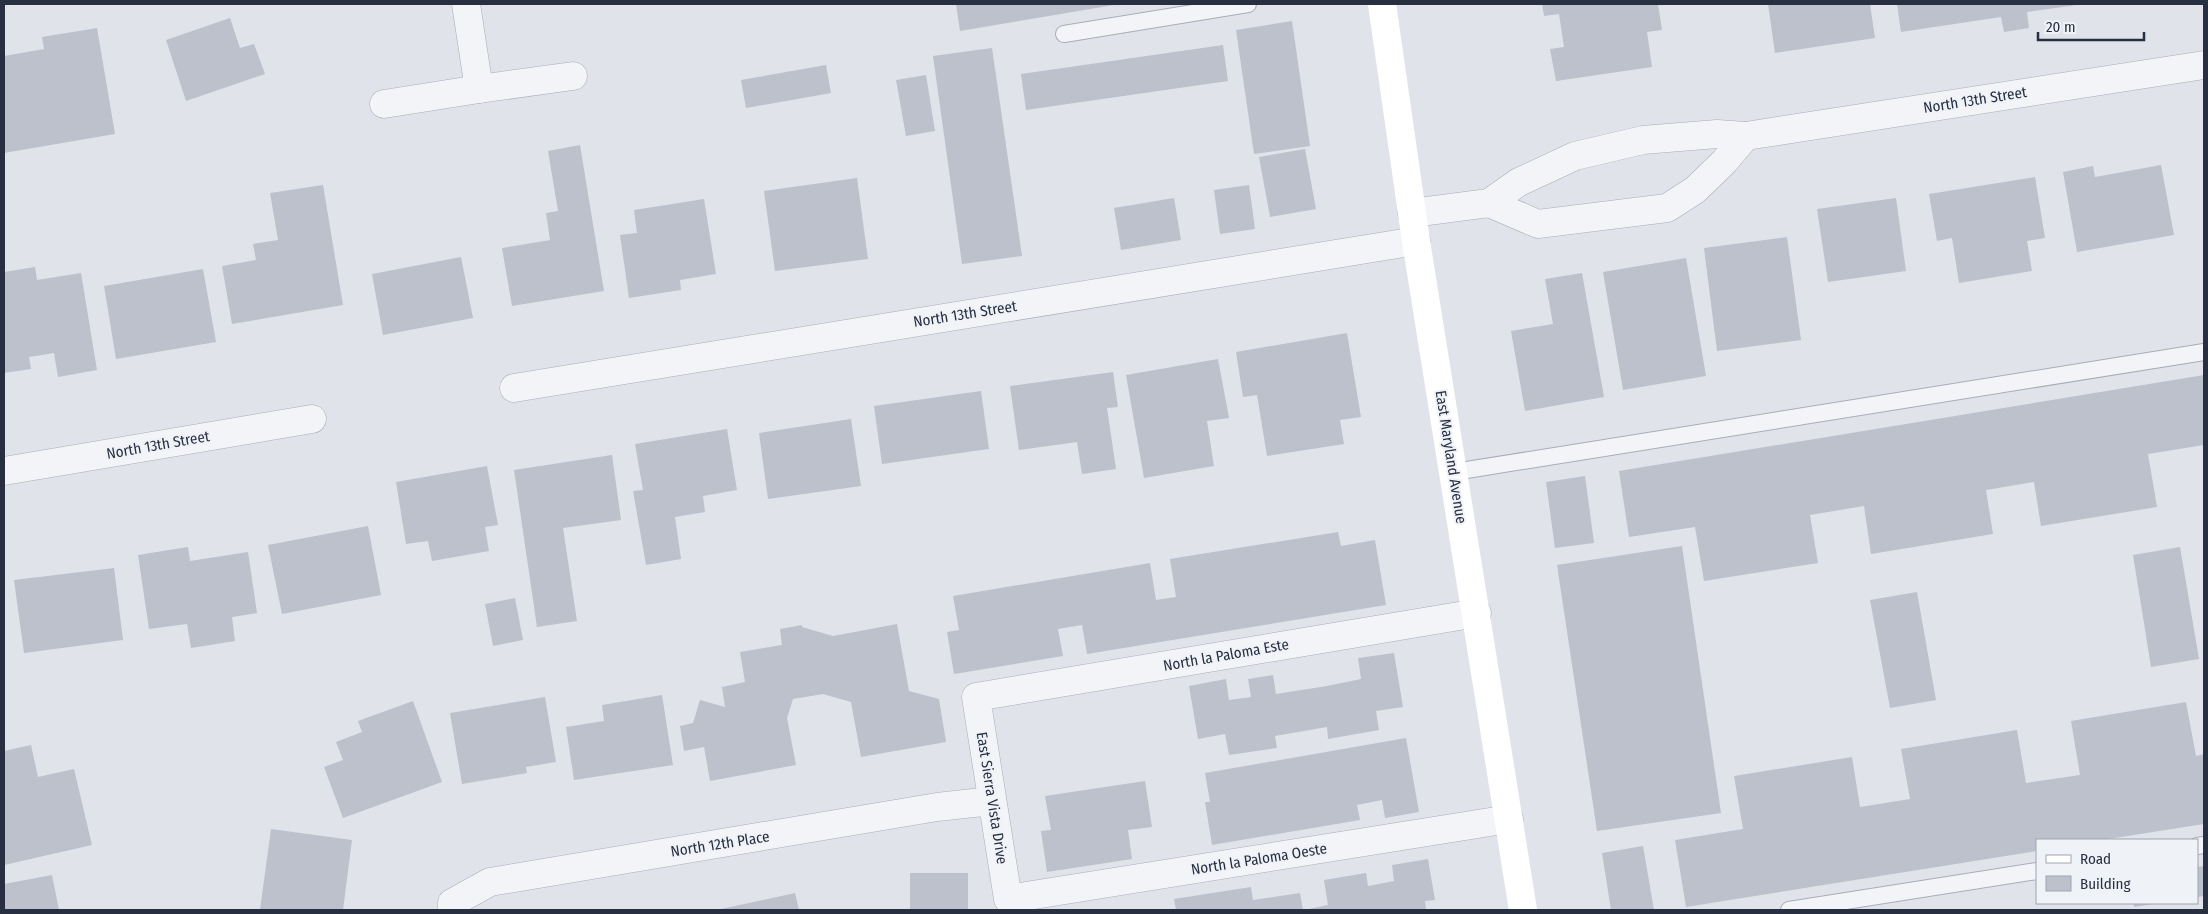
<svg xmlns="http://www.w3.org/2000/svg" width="2208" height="914" viewBox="0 0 2208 914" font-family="'Fira Sans Condensed',sans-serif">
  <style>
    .building { fill: #bdc1cc }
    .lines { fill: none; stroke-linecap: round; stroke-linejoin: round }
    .lane-casing { stroke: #a9adb7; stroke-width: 18 }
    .street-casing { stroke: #a9adb7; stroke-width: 29 }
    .lane { stroke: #f3f4f7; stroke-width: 16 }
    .street { stroke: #f3f4f7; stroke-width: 28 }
    .secondary { stroke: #fff; stroke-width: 28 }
    .labels { text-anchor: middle; stroke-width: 4; stroke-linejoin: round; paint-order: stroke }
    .street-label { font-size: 15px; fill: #282f41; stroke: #eff2f7 }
  </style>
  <rect width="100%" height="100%" fill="#e0e3e9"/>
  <g class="building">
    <polygon points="956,4 1114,4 1114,5 960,31"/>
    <polygon points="1542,4 1658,4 1662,30 1647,32 1652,67 1556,81 1550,49 1564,47 1559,14 1544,16"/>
    <polygon points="1768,4 1870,4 1875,38 1775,53"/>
    <polygon points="1897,4 2077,4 2077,5 2027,12 2029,28 2004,32 2001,17 1901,32"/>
    <polygon points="230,18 240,48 254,44 265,74 186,101 166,40"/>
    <polygon points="1292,21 1310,146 1254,154 1236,30"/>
    <polygon points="97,28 115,134 4,153 4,56 44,49 42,37"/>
    <polygon points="1223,45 1228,81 1026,110 1021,74"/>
    <polygon points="992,48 1022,256 962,264 933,56"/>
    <polygon points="826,65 831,93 746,108 741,80"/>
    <polygon points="926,75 935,131 906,136 896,80"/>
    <polygon points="580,145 604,291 512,306 502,248 550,240 546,213 558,211 548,151"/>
    <polygon points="1305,149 1316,209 1270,217 1259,157"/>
    <polygon points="2161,165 2174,235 2077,252 2063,172 2093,166 2095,177"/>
    <polygon points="2035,177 2045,238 2027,241 2032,271 1959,283 1952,238 1937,241 1929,194"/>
    <polygon points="857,178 868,259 775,271 764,191"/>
    <polygon points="323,185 343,305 232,324 222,266 256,260 253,244 278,240 270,193"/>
    <polygon points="1249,185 1255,229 1220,234 1214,190"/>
    <polygon points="1174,198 1181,240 1121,250 1114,208"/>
    <polygon points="1896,198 1906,271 1828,282 1817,209"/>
    <polygon points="704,199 716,274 680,280 681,290 629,298 620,235 637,233 634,210"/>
    <polygon points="1787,237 1801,340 1717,351 1704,248"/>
    <polygon points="461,257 473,318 383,335 372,274"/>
    <polygon points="1686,258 1706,376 1623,390 1603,272"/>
    <polygon points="35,267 37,280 81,273 97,370 58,377 54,353 29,357 31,369 4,373 4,272"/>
    <polygon points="203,269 216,342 116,359 104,286"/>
    <polygon points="1582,273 1604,397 1525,411 1511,331 1553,324 1545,279"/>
    <polygon points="1347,333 1361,417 1340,420 1344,444 1267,456 1257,395 1243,397 1236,352"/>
    <polygon points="1218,359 1229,418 1207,421 1214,466 1144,478 1126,375"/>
    <polygon points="1113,372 1118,407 1107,408 1116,469 1082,474 1077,442 1019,450 1010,386"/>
    <polygon points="2204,375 2204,445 2148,454 2157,507 2041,526 2034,482 1986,490 1993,534 1871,554 1864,506 1810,515 1818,563 1704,581 1695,527 1629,537 1619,471"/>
    <polygon points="981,391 989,449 882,464 874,406"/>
    <polygon points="851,419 861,486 768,499 759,433"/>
    <polygon points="727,429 737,490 703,496 705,512 675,517 681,559 646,565 633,491 643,490 635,444"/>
    <polygon points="612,455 621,520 563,528 577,621 537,627 514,470"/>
    <polygon points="487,466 498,525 485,527 489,551 432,561 428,541 406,544 396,482"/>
    <polygon points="1585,476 1594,543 1555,548 1546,482"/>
    <polygon points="368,526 381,595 282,614 268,545"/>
    <polygon points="1338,532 1341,546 1375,540 1386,605 1087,654 1082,625 1058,629 1063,656 954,674 947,632 959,630 953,596 1150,563 1156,600 1176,597 1170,559"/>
    <polygon points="1682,546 1721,813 1597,831 1557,565"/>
    <polygon points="188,547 190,561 248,552 257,613 232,617 235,641 191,648 187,624 149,629 138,555"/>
    <polygon points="2180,547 2199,659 2151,667 2133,555"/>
    <polygon points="114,568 123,640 24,653 14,580"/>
    <polygon points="1917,592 1936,700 1890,708 1870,600"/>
    <polygon points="515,598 523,640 493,646 485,604"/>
    <polygon points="897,624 909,691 939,699 946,742 861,757 851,702 823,694 793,699 787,718 796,765 710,781 704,747 684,751 680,726 693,723 700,700 725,707 722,687 745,682 740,652 782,645 780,629 802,625 802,627 833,636"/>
    <polygon points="1394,653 1403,707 1376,711 1379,730 1328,739 1327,727 1275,736 1277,748 1229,755 1225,734 1198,739 1189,686 1226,679 1229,700 1251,697 1248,679 1273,675 1276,694 1327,686 1361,679 1358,658"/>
    <polygon points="662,695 673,765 574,780 566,727 604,721 602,705"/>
    <polygon points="545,697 556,762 526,767 527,773 462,784 450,713"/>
    <polygon points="413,701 442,782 343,818 324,767 343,760 336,742 362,732 358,721"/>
    <polygon points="2186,702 2196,756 2204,754 2204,824 2102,840 2037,840 2037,851 1686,907 1675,840 1743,829 1734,776 1852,757 1860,807 1910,799 1901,749 2017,730 2026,783 2080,775 2071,721"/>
    <polygon points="1406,738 1419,812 1385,818 1382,800 1357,805 1360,820 1212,845 1205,802 1210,802 1205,773"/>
    <polygon points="31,745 38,777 74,769 92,845 4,865 4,751"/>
    <polygon points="1145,781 1152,827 1128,830 1132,859 1047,872 1041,831 1051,830 1045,796"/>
    <polygon points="271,829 352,840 343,910 260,910"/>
    <polygon points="1643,846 1654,910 1611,910 1602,853"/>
    <polygon points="1428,859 1435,900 1425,901 1426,910 1304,910 1328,905 1324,880 1366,873 1368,886 1394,881 1392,865"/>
    <polygon points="2204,866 2204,896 2197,897 2197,867"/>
    <rect x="910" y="873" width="58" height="37"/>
    <polygon points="52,875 59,910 4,910 4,884"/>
    <polygon points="1251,887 1253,900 1300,893 1303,910 1176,910 1174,899"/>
    <polygon points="795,893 799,910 721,910 721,909"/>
    <polygon points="2134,903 2153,903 2153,904 2134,907"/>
  </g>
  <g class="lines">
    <g class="lane-casing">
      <g id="lane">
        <polyline points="1064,34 1248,4"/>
        <polyline points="1454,472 2204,352"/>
        <polyline points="2197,846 2204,845"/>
        <polyline points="1789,910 2037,871"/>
      </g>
    </g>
    <g class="street-casing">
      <g id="street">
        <polyline points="479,89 573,76"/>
        <polyline points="384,104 479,89 466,4"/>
        <polyline points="1489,203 1538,224 1667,208 1695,190 1724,162 1746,136"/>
        <polyline points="1412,213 1489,203 1519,182 1575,156 1643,140 1717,134 1746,136 2204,65"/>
        <polyline points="514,388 1416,241"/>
        <polyline points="4,471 312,419"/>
        <polyline points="1477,613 976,697 1008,899 1509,819"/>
        <polyline points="452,910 452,903 490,882 937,807 992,801"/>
      </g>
    </g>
    <use href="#lane" class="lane"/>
    <use href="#street" class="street"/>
    <polyline class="secondary" points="1382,4 1416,241 1523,910"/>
  </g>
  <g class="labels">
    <g class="street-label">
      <text transform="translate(1975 100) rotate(-9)" y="5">North 13th Street</text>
      <text transform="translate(965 314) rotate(-9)" y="5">North 13th Street</text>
      <text transform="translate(158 445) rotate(-10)" y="5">North 13th Street</text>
      <text transform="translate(1451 457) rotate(81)" y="5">East Maryland Avenue</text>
      <text transform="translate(1226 655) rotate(-10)" y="5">North la Paloma Este</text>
      <text transform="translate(992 798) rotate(81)" y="5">East Sierra Vista Drive</text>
      <text transform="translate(720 844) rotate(-9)" y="5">North 12th Place</text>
      <text transform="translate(1259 859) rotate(-9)" y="5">North la Paloma Oeste</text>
    </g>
  </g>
  <rect width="2208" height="914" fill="none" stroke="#282f41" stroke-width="10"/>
  <rect x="2036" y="839" width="162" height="65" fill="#eff2f7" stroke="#9fa4ae"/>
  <rect x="2046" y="855" width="25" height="8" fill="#ffffff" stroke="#9fa4ae"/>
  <text x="2080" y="864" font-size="15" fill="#282f41">Road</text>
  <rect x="2046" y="876" width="25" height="15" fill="#bdc1cc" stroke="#9fa4ae"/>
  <text x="2080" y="889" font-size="15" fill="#282f41">Building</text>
  <path d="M2038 32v8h106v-8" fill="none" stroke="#282f41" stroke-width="2.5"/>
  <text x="2046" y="32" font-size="15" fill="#282f41" stroke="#eff2f7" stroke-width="4" paint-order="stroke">20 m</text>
</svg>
